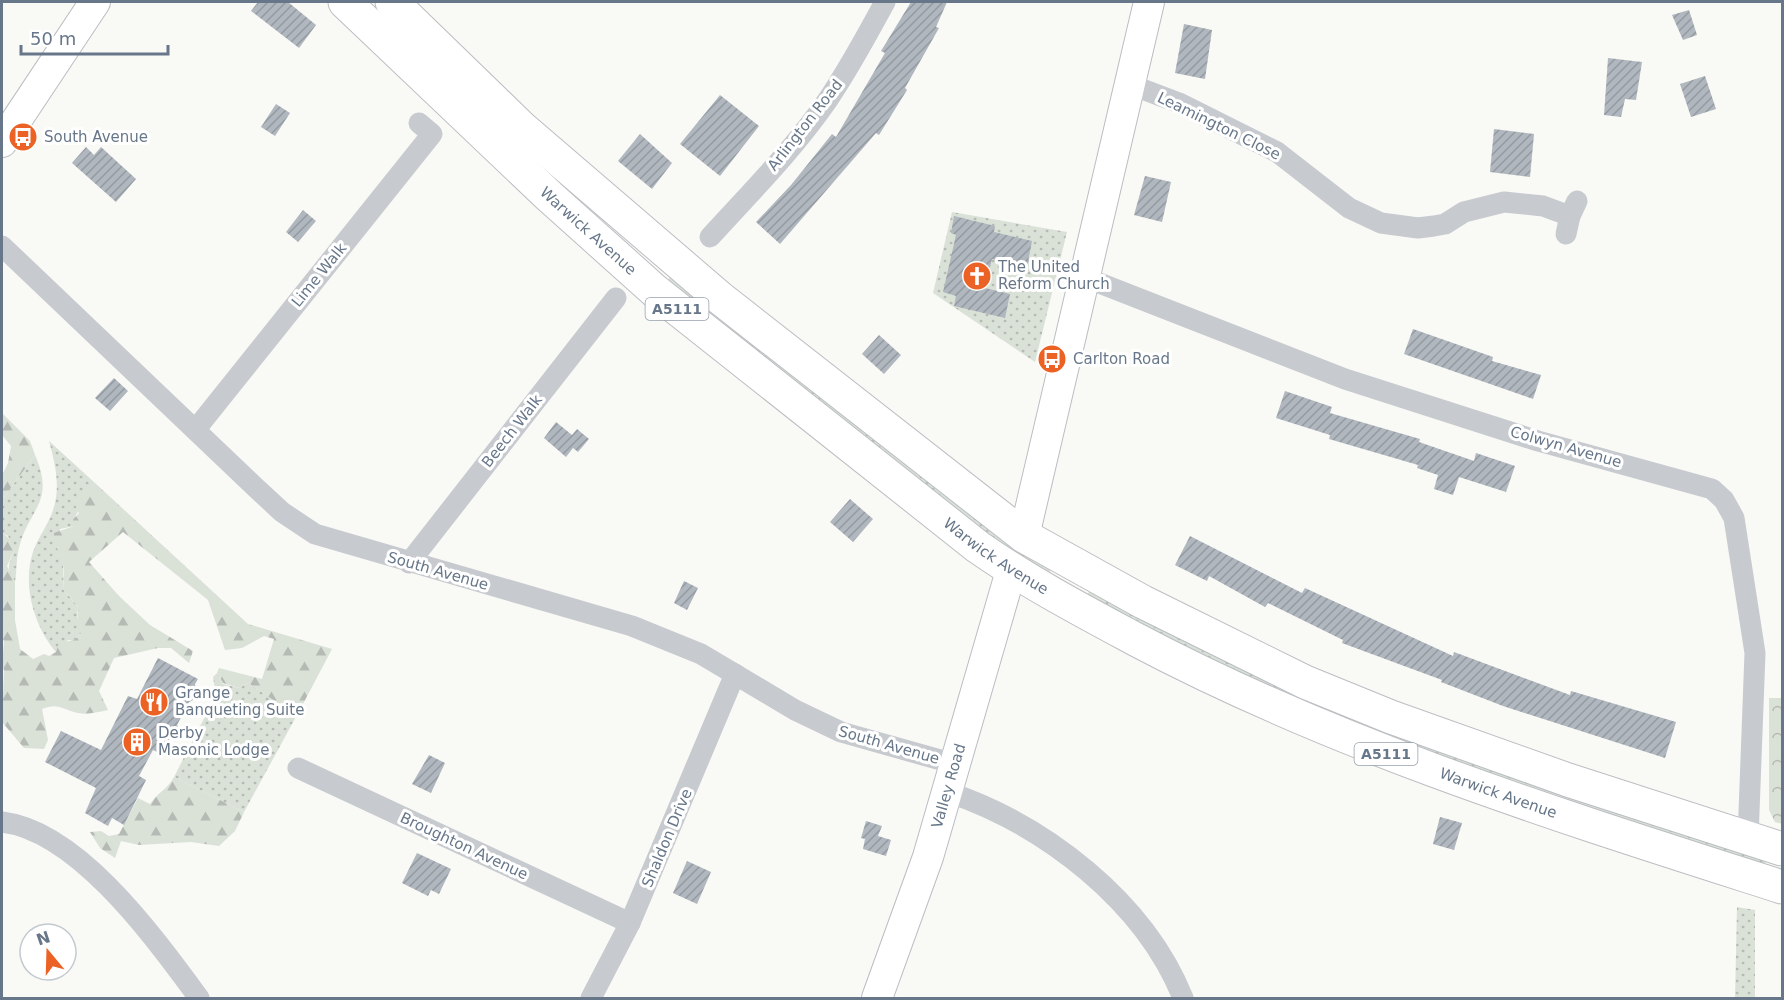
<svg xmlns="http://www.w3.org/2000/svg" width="1784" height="1000" viewBox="0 0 1784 1000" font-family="'DejaVu Sans',sans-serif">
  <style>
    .grass { fill: url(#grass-dots) }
    .forest { fill: url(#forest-firs) }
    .park { fill: url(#park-crowns) }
    .building { fill: url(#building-hatch) }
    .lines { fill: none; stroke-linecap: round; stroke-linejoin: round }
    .secondary-casing { stroke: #b9bec3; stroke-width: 32 }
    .highway-casing { stroke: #bbbec2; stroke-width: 35 }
    .street { stroke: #c7cace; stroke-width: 21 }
    .secondary { stroke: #fff; stroke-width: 30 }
    .highway { stroke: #fff; stroke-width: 33 }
    .labels { text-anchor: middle; stroke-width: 6; stroke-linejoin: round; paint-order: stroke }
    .shield { fill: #fff; stroke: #95a0ac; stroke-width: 1.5 }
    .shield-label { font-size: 14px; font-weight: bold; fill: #677789 }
    .street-label { font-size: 15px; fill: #677789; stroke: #fff }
    .poi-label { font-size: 15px; fill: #677789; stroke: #fff; text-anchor: start }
  </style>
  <defs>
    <pattern id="grass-dots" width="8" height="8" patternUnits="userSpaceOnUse" patternTransform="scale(1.5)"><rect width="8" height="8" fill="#dae1d7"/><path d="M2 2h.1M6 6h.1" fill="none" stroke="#b5bbb4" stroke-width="1.8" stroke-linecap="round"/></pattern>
    <pattern id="forest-firs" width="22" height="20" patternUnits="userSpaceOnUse" patternTransform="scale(1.5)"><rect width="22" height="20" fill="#dae1d7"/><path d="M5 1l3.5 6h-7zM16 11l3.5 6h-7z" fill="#b5bbb4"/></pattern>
    <pattern id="park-crowns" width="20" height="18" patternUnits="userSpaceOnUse" patternTransform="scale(1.5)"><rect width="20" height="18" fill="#dae1d7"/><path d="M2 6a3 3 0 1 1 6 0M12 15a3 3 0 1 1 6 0" fill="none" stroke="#b5bbb4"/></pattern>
    <pattern id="building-hatch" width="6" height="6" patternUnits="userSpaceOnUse" patternTransform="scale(1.5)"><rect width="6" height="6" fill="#b0b7be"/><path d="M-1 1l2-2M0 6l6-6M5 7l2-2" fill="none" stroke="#939aa0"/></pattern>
  </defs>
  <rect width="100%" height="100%" fill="#f9f9f6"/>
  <g class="grass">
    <polygon points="952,212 1067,232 1035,362 933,293"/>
    <polygon points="674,273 1053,566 1046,578 993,545 664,284"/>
    <path d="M49,441L95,483L76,515L74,526L60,529C61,550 65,569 63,589L78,607L77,616L81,634L74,640H68L56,652C34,626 22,585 33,552C38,537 49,524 53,510C61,487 55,463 49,441Z"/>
    <path d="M35,455C55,501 31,507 20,544C16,556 17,569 15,582C5,569 9,563 15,549L8,536L2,533V500Z"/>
    <polygon points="1091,588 1768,854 1764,867 1499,782 1258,686 1085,599"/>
    <path d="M217,673L223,684L239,688L248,683C264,694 282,706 303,704L244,812L174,777L216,695L213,677Z"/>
    <polygon points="1737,907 1755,910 1755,998 1735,998"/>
  </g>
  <g class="forest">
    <polygon points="2,413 30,441 35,455 2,500 2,475 8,463 11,446 2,435"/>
    <path d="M95,483L248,624L332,649L303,704L275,701L248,683L239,688L223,683L217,673L219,668L262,679L274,639L264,636L242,648L225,650L208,600L123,532L89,562L119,596L150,625L193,651L189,663L171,648H158L114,658L99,691L108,710C98,712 85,716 74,712C61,708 57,703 42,709L48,740L44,749L24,748L2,722L4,670L2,665L4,641L2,637V533L13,541L15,549L7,566L15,582V620L20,649L33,659L44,654L49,656L56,652L59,643L74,640L81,634L77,626L78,607L63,589C65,574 65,556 54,545V533L74,526L73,520L79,513C74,505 74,501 79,493H88Z"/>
    <path d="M174,777L244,812L235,831L219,846L191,842L139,845L121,841L115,858L100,848L90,832L101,831L109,836L119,834L138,798L150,804C158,792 168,789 174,777Z"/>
  </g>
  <polygon class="park" points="1769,698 1782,698 1782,824 1775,822 1769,810"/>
  <g class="building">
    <polygon points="258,2 288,2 316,25 299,48 251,11"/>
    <polygon points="911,2 947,2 936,27 939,28 905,88 907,90 879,135 876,133 780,244 756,222 791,185 832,134 836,137 885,53 881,51"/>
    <polygon points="1689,10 1697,35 1683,40 1672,15"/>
    <polygon points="1184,24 1212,30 1205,79 1175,73"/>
    <polygon points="1608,58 1642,62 1636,100 1625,99 1621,117 1604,115"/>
    <polygon points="1705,76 1716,109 1691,117 1680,84"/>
    <polygon points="720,95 759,126 720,176 680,144"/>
    <polygon points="276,104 290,113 275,136 261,127"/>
    <polygon points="1494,129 1534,134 1530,177 1490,172"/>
    <polygon points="640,134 672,163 652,189 618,161"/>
    <polygon points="86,147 94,155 101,147 136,179 116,202 72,163"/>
    <polygon points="1145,176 1171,182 1162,222 1134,215"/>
    <polygon points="303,210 316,221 298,242 286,232"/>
    <polygon points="954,216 995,226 994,232 1032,241 1027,267 992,259 985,288 1010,294 1005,318 954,306 956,296 943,292 956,235 951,233"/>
    <polygon points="1413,329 1493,357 1492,361 1541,375 1533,399 1404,354"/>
    <polygon points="879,335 901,355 884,374 862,354"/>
    <polygon points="114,378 128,391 110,411 95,398"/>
    <polygon points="1285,391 1332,407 1330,413 1420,439 1419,442 1474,461 1476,453 1515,466 1506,492 1459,477 1453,495 1434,489 1438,475 1417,468 1418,465 1329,439 1330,435 1276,418"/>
    <polygon points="556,422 572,435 577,429 589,439 578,452 573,448 566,457 544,438"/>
    <polygon points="850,499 873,519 853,542 830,522"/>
    <polygon points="1190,536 1302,593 1305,588 1453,656 1454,652 1570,695 1571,691 1676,722 1665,758 1503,706 1441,682 1442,680 1342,643 1343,640 1268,603 1265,607 1209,576 1207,581 1175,565"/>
    <polygon points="684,581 698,588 687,610 674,603"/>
    <polygon points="158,658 198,679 195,684 196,694 193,700 189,702 177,725 182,734 171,736 161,754 153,750 139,776 146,780 124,825 112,818 108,826 85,813 96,788 45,762 61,731 101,750 128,696 137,699"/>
    <polygon points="429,755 445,763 431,793 412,784"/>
    <polygon points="1440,817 1462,823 1454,850 1433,844"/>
    <polygon points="866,821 882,826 878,836 891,840 886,856 863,849 865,839 861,838"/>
    <polygon points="417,853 451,869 439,894 431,890 428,896 402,883"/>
    <polygon points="687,861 711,872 697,904 673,893"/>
  </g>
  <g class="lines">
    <g class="secondary-casing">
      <g id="secondary">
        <polyline points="2,142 95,2"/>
        <polyline points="1024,536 1149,2"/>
        <path id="s1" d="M877,998L928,857L1011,571"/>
      </g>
    </g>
    <g class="highway-casing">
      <g id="highway">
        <path id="s2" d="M345,2L549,196L655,291L978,547C1028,582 1081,610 1135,639C1341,748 1561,816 1782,887"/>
        <polyline points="392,2 522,128 720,298 1024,536 1143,602 1305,682 1391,717 1568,780 1782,849"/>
      </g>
    </g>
    <g class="street">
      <polyline points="1129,84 1179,103 1277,152 1349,208 1381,223 1418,228 1434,226 1445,224 1464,212 1504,202 1543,206 1570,216"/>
      <polyline points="1566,234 1570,216 1577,201"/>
      <path d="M710,237C750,193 793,150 827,101C849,69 867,35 885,2"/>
      <polyline points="2,246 254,486 282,512 315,534 632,626 701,654 795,710 841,732 955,764"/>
      <polyline points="1084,277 1345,379 1538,441 1712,489 1724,500 1734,518 1755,653 1748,839"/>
      <polyline points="196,429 432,134 419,123"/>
      <polyline points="409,563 616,298"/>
      <polyline points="298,768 630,923"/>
      <path d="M948,792C1045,825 1144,901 1183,998"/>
      <path d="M2,822C79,831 156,940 199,998"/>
      <polyline points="591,998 630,923 735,674"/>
    </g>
    <use href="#secondary" class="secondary"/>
    <use href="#highway" class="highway"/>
  </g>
  <defs>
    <g id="bus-disc" transform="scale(1.5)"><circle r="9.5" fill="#ec6124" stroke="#fff"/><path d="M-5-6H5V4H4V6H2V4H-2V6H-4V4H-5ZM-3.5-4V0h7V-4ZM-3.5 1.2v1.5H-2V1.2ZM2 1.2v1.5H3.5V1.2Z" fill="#fff"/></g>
    <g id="church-disc" transform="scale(1.5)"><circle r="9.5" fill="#ec6124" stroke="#fff"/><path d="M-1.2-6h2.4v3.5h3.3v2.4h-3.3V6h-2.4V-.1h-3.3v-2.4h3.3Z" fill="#fff"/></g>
    <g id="restaurant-disc" transform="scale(1.5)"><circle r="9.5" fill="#ec6124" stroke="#fff"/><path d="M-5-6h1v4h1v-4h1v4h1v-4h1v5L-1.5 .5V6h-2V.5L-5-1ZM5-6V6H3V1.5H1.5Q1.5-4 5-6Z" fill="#fff"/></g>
    <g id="building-disc" transform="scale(1.5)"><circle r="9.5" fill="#ec6124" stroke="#fff"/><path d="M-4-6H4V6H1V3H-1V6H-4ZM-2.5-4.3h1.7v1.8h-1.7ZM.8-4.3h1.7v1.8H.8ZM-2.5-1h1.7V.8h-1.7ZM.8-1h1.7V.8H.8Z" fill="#fff"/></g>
  </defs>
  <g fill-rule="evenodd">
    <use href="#bus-disc" x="23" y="137"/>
    <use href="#church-disc" x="977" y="276"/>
    <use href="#bus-disc" x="1052" y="359"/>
    <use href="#restaurant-disc" x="154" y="702"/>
    <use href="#building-disc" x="137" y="742"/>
  </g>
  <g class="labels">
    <g class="shield">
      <rect x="645.5" y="298" width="63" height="22" rx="4.5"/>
      <rect x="1354.5" y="743" width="63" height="22" rx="4.5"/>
    </g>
    <g class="shield-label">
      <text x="677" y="314">A5111</text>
      <text x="1386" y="759">A5111</text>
    </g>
    <g class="street-label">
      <text transform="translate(805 125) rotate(-52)" y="5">Arlington Road</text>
      <text transform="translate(1219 126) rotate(26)" y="5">Leamington Close</text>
      <text dy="5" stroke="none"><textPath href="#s2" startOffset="334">Warwick Avenue</textPath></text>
      <text transform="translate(319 275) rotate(-51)" y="5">Lime Walk</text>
      <text transform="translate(512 431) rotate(-52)" y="5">Beech Walk</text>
      <text transform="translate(1566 447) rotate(16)" y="5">Colwyn Avenue</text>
      <text dy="5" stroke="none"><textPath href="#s2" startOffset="856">Warwick Avenue</textPath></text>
      <text transform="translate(438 571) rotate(16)" y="5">South Avenue</text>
      <text transform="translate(889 745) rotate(16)" y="5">South Avenue</text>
      <text dy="5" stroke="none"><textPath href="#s1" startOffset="224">Valley Road</textPath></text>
      <text dy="5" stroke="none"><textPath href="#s2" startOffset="1413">Warwick Avenue</textPath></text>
      <text transform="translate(667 838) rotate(-67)" y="5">Shaldon Drive</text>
      <text transform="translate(464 846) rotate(25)" y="5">Broughton Avenue</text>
    </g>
    <g class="poi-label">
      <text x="44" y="142">South Avenue</text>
      <text x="998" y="272">The United<tspan x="998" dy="17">Reform Church</tspan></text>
      <text x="1073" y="364">Carlton Road</text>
      <text x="175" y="698">Grange<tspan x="175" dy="17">Banqueting Suite</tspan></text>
      <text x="158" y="738">Derby<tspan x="158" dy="17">Masonic Lodge</tspan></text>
    </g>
  </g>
  <rect width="1784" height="1000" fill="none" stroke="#677789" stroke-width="6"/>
  <g transform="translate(48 952) rotate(341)"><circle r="28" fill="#ffffff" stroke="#c2c9d0" stroke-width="1.5"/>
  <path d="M0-4.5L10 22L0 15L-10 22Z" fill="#ec6124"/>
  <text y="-9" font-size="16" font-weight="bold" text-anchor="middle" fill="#677789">N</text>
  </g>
  <path d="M21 45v9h147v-9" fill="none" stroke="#677789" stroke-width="3"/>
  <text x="30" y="45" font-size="18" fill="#677789" stroke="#ffffff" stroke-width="4.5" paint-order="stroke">50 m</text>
</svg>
